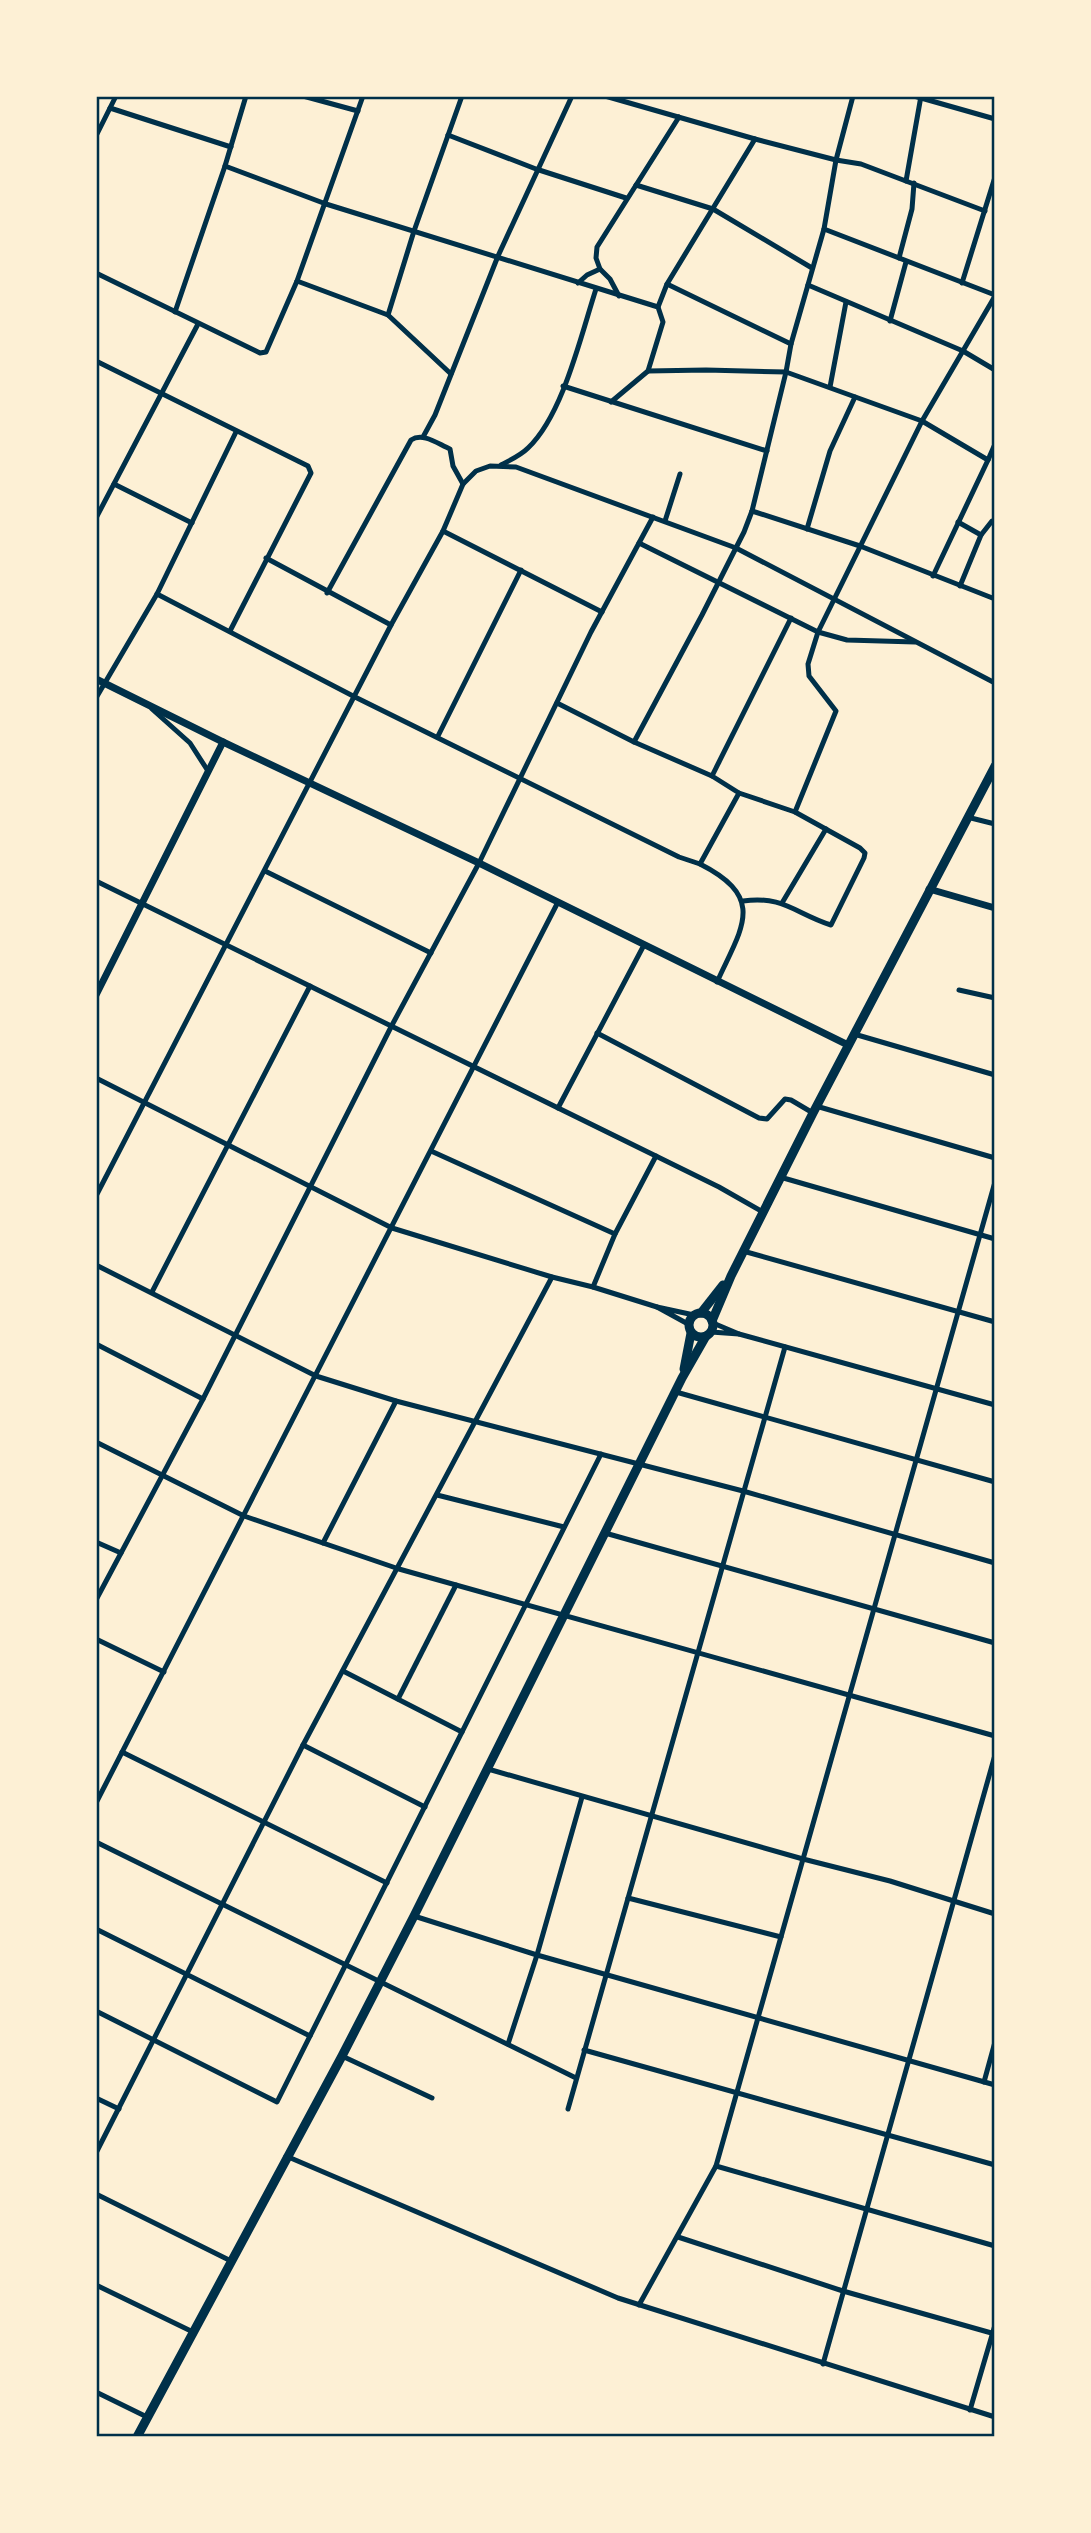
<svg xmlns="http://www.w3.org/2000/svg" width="1091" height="2533" viewBox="0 0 1091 2533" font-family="Commissioner,sans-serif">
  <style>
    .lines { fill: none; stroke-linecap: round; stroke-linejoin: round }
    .minor { stroke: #003049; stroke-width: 5 }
    .tertiary { stroke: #003049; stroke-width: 7 }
    .primary { stroke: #003049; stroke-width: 9 }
    .neatline { fill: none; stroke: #003049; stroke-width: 2.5 }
  </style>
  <rect width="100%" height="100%" fill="#fdf0d5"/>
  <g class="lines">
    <g class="minor">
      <polyline points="303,96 358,111"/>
      <polyline points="605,96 755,139 836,160 861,164 985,211"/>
      <polyline points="914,96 995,119"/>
      <polyline points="110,108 231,147"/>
      <polyline points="448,135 536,169 626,198"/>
      <polyline points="96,136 116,96"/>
      <polyline points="225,166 326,204 658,307 663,322 648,371 611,402"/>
      <polyline points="906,181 921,96"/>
      <polyline points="636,185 713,209 812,268"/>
      <polyline points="824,229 995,295"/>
      <polyline points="899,258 912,209 914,183"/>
      <polyline points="600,269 610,279 619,296"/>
      <polyline points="96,273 260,353 266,352 297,281 363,96"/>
      <polyline points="297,281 388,315 451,374"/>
      <polyline points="578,283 587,275 600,269 596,258 597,247 679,117"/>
      <polyline points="962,283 995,177"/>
      <polyline points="667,284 791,344"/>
      <polyline points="808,285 963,351 995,370"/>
      <polyline points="658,307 667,284 755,139"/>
      <polyline points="175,312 225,166 246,96"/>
      <polyline points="388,315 414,231 462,96"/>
      <polyline points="890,321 906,262"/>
      <polyline points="96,361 308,466 311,473 230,631"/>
      <polyline points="648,371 706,370 786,372 922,421 988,460 995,444"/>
      <polyline points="563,386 767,451"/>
      <polyline points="830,387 846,302"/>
      <polyline points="423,437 435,415 498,256 572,96"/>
      <path d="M501,465C510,460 520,456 528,448C563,415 581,335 596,289"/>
      <polyline points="114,484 192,523"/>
      <polyline points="752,511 860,546 995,599"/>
      <polyline points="96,518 198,324"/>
      <polyline points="665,521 680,474"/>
      <polyline points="958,522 981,535 992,521 995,520"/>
      <polyline points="807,529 830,451 855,397"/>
      <polyline points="443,531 602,612"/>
      <polyline points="639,543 818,632 847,640 915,642"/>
      <polyline points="266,558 391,625"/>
      <polyline points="933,576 988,460"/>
      <polyline points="960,586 981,535"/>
      <path d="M327,593L411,440C423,432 438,444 450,449L453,466L463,484"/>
      <polyline points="157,594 355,697 679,857 700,864"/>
      <polyline points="96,698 157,594 236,432"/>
      <path d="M557,703L634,742L712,776L739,793L700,864C767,898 742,927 717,982"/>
      <polyline points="152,709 190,743 208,771"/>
      <polyline points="438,736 521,570"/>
      <polyline points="634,742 702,615 744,532 752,511 786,372 791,344 824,229 836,160 853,96"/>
      <polyline points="712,776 791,618"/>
      <polyline points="739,793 795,812"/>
      <polyline points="967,817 995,824"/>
      <polyline points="265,871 431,953"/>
      <polyline points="96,881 719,1187 763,1212"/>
      <path d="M743,901C783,895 796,914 831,925L864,858L865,853L860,848L795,812L836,711L809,676L808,664L818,632L922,421L995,296"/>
      <polyline points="782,903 826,829"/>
      <polyline points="959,990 995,998"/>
      <polyline points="597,1033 759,1118 767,1119 785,1099 791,1100 813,1113"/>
      <polyline points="854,1034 995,1075"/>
      <polyline points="96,1078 392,1228 552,1277 593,1287 657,1307"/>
      <polyline points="816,1106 995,1158"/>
      <polyline points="558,1108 644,945"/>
      <polyline points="431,1151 615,1234"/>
      <polyline points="780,1177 995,1239"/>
      <polyline points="96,1196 391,625 443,531 463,484 476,471 490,466 516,467 736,548 995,683"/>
      <polyline points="743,1251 995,1322"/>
      <polyline points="96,1265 316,1376 396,1401 743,1491 995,1563"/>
      <polyline points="593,1287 615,1234 656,1156"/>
      <polyline points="152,1292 310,986"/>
      <polyline points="688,1324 657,1307 694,1315"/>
      <polyline points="711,1332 739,1334 713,1323"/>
      <polyline points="739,1334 995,1405"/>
      <polyline points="96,1344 203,1399"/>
      <polyline points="676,1392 995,1482"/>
      <polyline points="96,1442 244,1516 399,1569 995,1736"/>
      <polyline points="437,1495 564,1527"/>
      <polyline points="605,1533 995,1643"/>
      <polyline points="96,1542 121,1553"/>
      <polyline points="323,1543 396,1401"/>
      <polyline points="96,1600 203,1399 391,1027 479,863 591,632 653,517"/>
      <polyline points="96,1639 164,1672"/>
      <polyline points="343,1671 462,1732"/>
      <polyline points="398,1699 456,1585"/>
      <polyline points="303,1745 425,1807"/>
      <polyline points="122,1752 387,1883"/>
      <polyline points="488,1769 803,1859 890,1881 995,1914"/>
      <polyline points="96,1803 558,902"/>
      <polyline points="96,1842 576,2078"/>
      <polyline points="628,1898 781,1937"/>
      <polyline points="414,1916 537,1955 995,2085"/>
      <polyline points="96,1929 310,2036"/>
      <polyline points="96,2011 277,2102 601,1454"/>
      <polyline points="508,2044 537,1955 582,1797"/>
      <polyline points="584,2050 995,2165"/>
      <polyline points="342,2056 432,2098"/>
      <polyline points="984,2082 995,2042"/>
      <polyline points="96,2098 119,2109"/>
      <polyline points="568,2109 785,1347"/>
      <polyline points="96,2153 303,1745 552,1277"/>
      <polyline points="286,2156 618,2298 995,2417"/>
      <polyline points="716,2166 995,2246"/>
      <polyline points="96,2194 231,2261"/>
      <polyline points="678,2237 843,2291 995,2334"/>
      <polyline points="96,2285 193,2332"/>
      <polyline points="639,2305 716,2166 995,1182"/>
      <polyline points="823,2364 995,1755"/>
      <polyline points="96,2392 147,2417"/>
      <polyline points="970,2410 995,2325"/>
    </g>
    <g class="tertiary">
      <polyline points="96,679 223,742 479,863 848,1045"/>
      <polyline points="929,889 995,908"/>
      <polyline points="96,995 223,742"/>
    </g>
    <g class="primary">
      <circle cx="701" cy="1325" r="12"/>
      <polyline points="701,1313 723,1285"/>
      <polyline points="712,1321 731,1276 813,1113 995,766"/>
      <polyline points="684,1369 691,1333"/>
      <polyline points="137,2437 342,2056 414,1916 682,1378 706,1336"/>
    </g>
  </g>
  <rect width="1091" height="2533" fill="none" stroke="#fdf0d5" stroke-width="196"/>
  <rect x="98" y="98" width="895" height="2337" class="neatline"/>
</svg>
